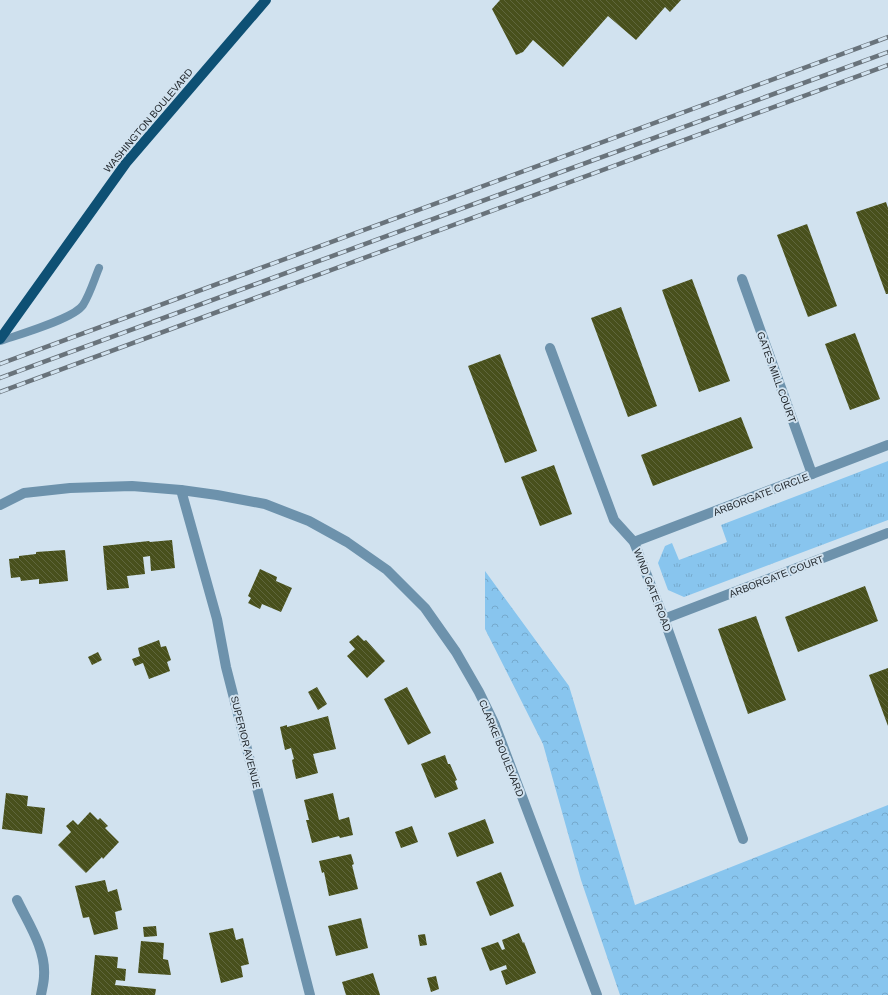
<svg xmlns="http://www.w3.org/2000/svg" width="888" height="995" viewBox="0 0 888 995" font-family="Arial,sans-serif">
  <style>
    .grass { fill: url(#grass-tufts) }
    .forest { fill: url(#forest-crowns) }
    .building { fill: url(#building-back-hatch) }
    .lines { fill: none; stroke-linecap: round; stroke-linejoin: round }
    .service { stroke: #6d92ac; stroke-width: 8 }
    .minor { stroke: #6d92ac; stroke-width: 10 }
    .tertiary { stroke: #6d92ac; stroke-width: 10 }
    .primary { stroke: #0e5074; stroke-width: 10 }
    .rail-casing { stroke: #69737b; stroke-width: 4.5 }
    .rail { stroke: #d1e2ef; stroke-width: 3; stroke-dasharray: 9; stroke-linecap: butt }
    .labels { text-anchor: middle; stroke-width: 4; stroke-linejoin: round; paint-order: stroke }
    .street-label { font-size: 10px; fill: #22282d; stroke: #d1e2ef }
  </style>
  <defs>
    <pattern id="grass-tufts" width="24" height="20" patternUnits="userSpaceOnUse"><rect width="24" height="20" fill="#88c5ee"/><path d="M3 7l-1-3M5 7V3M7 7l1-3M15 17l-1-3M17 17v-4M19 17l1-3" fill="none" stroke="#75a9cc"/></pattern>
    <pattern id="forest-crowns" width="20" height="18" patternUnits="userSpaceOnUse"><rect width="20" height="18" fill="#88c5ee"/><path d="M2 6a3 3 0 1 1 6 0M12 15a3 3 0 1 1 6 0" fill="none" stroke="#75a9cc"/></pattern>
    <pattern id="building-back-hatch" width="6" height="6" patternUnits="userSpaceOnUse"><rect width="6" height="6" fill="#48501c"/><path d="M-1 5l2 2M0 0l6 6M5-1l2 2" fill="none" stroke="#5f663d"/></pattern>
  </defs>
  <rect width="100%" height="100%" fill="#d1e2ef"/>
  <polygon class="grass" points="888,461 888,520 684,597 668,590 658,563 665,546 672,543 679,560 727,542 721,525"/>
  <polygon class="forest" points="485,571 569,686 635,905 888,805 888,995 620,995 581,880 543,744 485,629"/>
  <g class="building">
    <polygon points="500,0 681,0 670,12 665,7 636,40 608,16 563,67 533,40 523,52 516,55 492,9"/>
    <polygon points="886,202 888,208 888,294 886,294 856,212"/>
    <polygon points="807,224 837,306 808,317 777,235"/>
    <polygon points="692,279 730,381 699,392 662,290"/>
    <polygon points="621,307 657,406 628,417 591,318"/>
    <polygon points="855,333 880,399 850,410 825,344"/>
    <polygon points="500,354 537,451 505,463 468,366"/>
    <polygon points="741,417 753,448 653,486 641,455"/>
    <polygon points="554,465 572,514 540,526 521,477"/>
    <polygon points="172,540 175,568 151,571 150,556 143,557 145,574 127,576 129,588 107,590 103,546 149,541 150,542"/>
    <polygon points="65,550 68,581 39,584 39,579 21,581 20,577 11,578 9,559 19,558 19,556 36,554 36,552"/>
    <polygon points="260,569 277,577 276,581 292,588 281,612 262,604 260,609 248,603 251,598 248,596"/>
    <polygon points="865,586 878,621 798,652 785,617"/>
    <polygon points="756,616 786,700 748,714 718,629"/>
    <polygon points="358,635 364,641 366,640 385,661 367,678 347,656 355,649 349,642"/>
    <polygon points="159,640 161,647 166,646 171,660 167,662 170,671 149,679 143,663 135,666 132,659 140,656 138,648"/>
    <polygon points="98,652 102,660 92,665 88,657"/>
    <polygon points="888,668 888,726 869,675"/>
    <polygon points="317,687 327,704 318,710 308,692"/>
    <polygon points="407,687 431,733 408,745 384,699"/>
    <polygon points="328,716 336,749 313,754 318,773 296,779 292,760 294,759 291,748 285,750 280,727 287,725 287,727"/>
    <polygon points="445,755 448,764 450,764 457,780 455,781 458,789 435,798 421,764"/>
    <polygon points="6,793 28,796 27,806 45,808 42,834 2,829"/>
    <polygon points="333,793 339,820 349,817 353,835 340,838 339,836 312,843 306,820 309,820 304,800"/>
    <polygon points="90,812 98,820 100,818 108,826 105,828 119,842 103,859 102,857 86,873 58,845 71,832 66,826 73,820 78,825"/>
    <polygon points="485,819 494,843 457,857 448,833"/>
    <polygon points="412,826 418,842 401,848 395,832"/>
    <polygon points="351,854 354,864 352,865 358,889 329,896 324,872 322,873 319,861"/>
    <polygon points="501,872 514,906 490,916 476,882"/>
    <polygon points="105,880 108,892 117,889 122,910 115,912 118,929 94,935 89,917 83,918 75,886"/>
    <polygon points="361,918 368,948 336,956 328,926"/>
    <polygon points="156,926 157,936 144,937 143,927"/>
    <polygon points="233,928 236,940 243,938 249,964 241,966 243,977 221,983 209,933"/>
    <polygon points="519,933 523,943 524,942 536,973 506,985 501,971 507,969 506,965 490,971 481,948 498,942 502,950 505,949 502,940"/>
    <polygon points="425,934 427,945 420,946 418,935"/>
    <polygon points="141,941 164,943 163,959 168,960 171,975 138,973"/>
    <polygon points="95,955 118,957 117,968 126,969 125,981 116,980 115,985 156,989 155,995 91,995"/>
    <polygon points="373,973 380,995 346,995 342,982"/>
    <polygon points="436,976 439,989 431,992 427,978"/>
  </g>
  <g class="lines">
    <path class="service" d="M0,341C17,335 74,319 83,305C90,294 94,280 99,268"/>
    <g class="minor">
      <polyline points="742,279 812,474"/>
      <polyline points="550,348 614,520 634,542 664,619 743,839"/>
      <polyline points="181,490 217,619 226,667 310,995"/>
      <polyline points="634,542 888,445"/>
      <polyline points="664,619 888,533"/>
      <path d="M17,900C28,923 46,949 44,976C44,982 42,989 41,995"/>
    </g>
    <polyline class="tertiary" points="0,505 24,493 70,488 132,486 181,490 217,495 265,504 309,521 347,542 387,570 425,608 456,652 479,692 495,725 597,995"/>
    <polyline class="primary" points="0,339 126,163 266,0"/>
    <g class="rail-casing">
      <g id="rail">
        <polyline points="0,364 888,37"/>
        <polyline points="0,378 888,52"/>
        <polyline points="0,392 888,65"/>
      </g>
    </g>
    <use href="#rail" class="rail"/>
  </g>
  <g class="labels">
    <g class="street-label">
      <text transform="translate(148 120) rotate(-50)" y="4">WASHINGTON BOULEVARD</text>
      <text transform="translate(777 377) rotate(70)" y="4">GATES MILL COURT</text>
      <text transform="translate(761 494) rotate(-21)" y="4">ARBORGATE CIRCLE</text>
      <text transform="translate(776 576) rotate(-21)" y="4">ARBORGATE COURT</text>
      <text transform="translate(653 590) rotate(69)" y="4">WIND GATE ROAD</text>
      <text transform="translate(246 742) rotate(76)" y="4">SUPERIOR AVENUE</text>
      <text transform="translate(502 748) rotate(68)" y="4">CLARKE BOULEVARD</text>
    </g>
  </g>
</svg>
